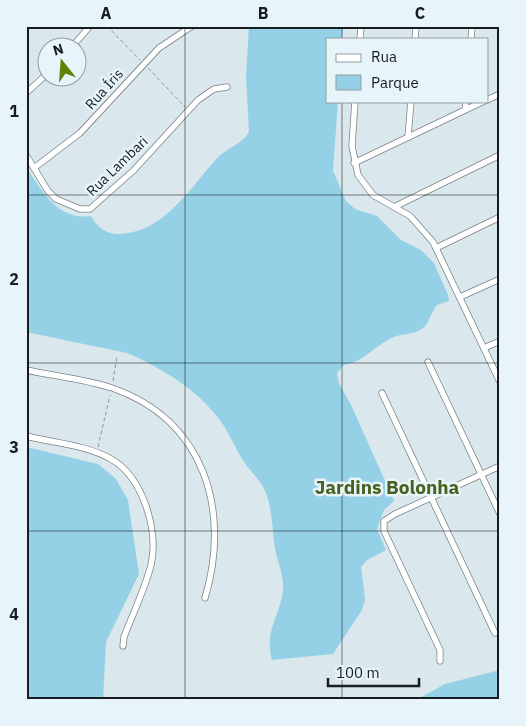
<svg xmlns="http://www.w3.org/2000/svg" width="526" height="726" viewBox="0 0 526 726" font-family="'IBM Plex Sans',sans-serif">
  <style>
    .green { fill: #94d1e6 }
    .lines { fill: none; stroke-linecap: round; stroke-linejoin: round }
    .minor-casing { stroke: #778387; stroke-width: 7 }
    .path { stroke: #909a9e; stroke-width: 1; stroke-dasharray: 4 2.5; stroke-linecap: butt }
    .minor { stroke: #fff; stroke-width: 5.5 }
    .grid { fill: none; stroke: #171c1e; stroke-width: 1; stroke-opacity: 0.55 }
    .labels { text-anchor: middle; stroke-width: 5; stroke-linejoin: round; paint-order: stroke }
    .street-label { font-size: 14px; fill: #171c1e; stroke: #e7f4f9 }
    .district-label { font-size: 19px; font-weight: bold; fill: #46611d; stroke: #e7f4f9 }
    .neatline { fill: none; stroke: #171c1e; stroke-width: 2 }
    .grid-label { font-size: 16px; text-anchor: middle; font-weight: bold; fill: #171c1e }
  </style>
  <rect width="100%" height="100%" fill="#dae7ec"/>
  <g class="green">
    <path d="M249,26H343L342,39H327V101H338L333,171L346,201L355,209L377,216L401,240L421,250L434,263L448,295L449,301L437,305C432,311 430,319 426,325C418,335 404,333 394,337C375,345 364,362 344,365L337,373L339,383L352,407L394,501L384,510L377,529L386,550L367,560L361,567L365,599L362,610L333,654L272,660C264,630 280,617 283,590C284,575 278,563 275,549C272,530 273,512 266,493C261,481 251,472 244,462C235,448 229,432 219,419C196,388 161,368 127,353L26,332V167C42,190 57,221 91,216C98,229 108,235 122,234C167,230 191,186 219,156C229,147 242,144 249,132L246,76Z"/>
    <polygon points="26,447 98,464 116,479 128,500 139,574 106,642 103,700 26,700"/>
    <polygon points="500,670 500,700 416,700 445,684"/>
  </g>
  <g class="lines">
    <g class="minor-casing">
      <g id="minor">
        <polyline points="360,39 361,26"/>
        <polyline points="415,39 416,26"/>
        <polyline points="471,39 472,26"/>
        <polyline points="71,48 90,26"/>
        <polyline points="26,93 48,73"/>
        <polyline points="487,100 500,94"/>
        <polyline points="355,101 352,146 358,175 373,195 410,216 433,242 500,382"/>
        <polyline points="465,110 466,101"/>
        <polyline points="408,137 411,101"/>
        <polyline points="26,155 48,191 56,199 80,209 90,209 134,170 198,100 214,89 227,87"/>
        <polyline points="354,163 484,101"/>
        <polyline points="34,168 80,133 159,48 192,26"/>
        <polyline points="394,207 500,155"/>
        <polyline points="436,248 500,217"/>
        <polyline points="460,297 500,279"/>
        <polyline points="484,348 500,341"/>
        <polyline points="428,362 500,514"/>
        <path d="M26,370C54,376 85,379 112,388C205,420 231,511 205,598"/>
        <polyline points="382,393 495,633"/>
        <path d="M26,436C54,443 87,445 111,459C143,477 159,531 151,565C145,589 133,613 124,637L123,646"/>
        <polyline points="440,661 440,650 384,531 384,521 395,514 500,466"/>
      </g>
    </g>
    <g class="path">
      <polyline points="107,26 140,60"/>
      <polyline points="148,68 185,107"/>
      <polyline points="113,381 117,356"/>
      <polyline points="98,447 110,395"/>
    </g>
    <use href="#minor" class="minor"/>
  </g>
  <path class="grid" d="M185,26V700M342,26V39M342,101V700M26,195H500M26,363H500M26,531H500"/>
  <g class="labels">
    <g class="street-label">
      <text transform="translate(104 89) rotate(-48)" y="5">Rua Íris</text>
      <text transform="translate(117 166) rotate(-44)" y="5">Rua Lambari</text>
    </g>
    <g class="district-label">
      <text x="387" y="494">Jardins Bolonha</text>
    </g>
  </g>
  <rect width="526" height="726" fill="none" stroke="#e7f4f9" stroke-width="55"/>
  <rect x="326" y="38" width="162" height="65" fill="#e7f4f9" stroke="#949ea1"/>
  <rect x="336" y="54" width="25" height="8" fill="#ffffff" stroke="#949ea1"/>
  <text x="371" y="62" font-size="15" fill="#171c1e">Rua</text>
  <rect x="336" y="75" width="25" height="15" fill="#94d1e6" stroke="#949ea1"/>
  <text x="371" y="88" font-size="15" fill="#171c1e">Parque</text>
  <g transform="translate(62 62) rotate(343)"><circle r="24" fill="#e7f4f9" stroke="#949ea1"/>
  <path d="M0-4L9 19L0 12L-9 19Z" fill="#5b8307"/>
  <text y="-8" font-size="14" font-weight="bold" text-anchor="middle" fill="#171c1e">N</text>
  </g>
  <path d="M328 678v8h91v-8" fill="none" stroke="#171c1e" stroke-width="2.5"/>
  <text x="336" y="678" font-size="15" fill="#171c1e" stroke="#e7f4f9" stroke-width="4" paint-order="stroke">100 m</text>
  <rect x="28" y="28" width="470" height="670" class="neatline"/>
  <g class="grid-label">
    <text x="106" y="19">A</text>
    <text x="263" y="19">B</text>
    <text x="420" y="19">C</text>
    <text x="14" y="117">1</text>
    <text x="14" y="285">2</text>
    <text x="14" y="453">3</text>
    <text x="14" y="620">4</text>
  </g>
</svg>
